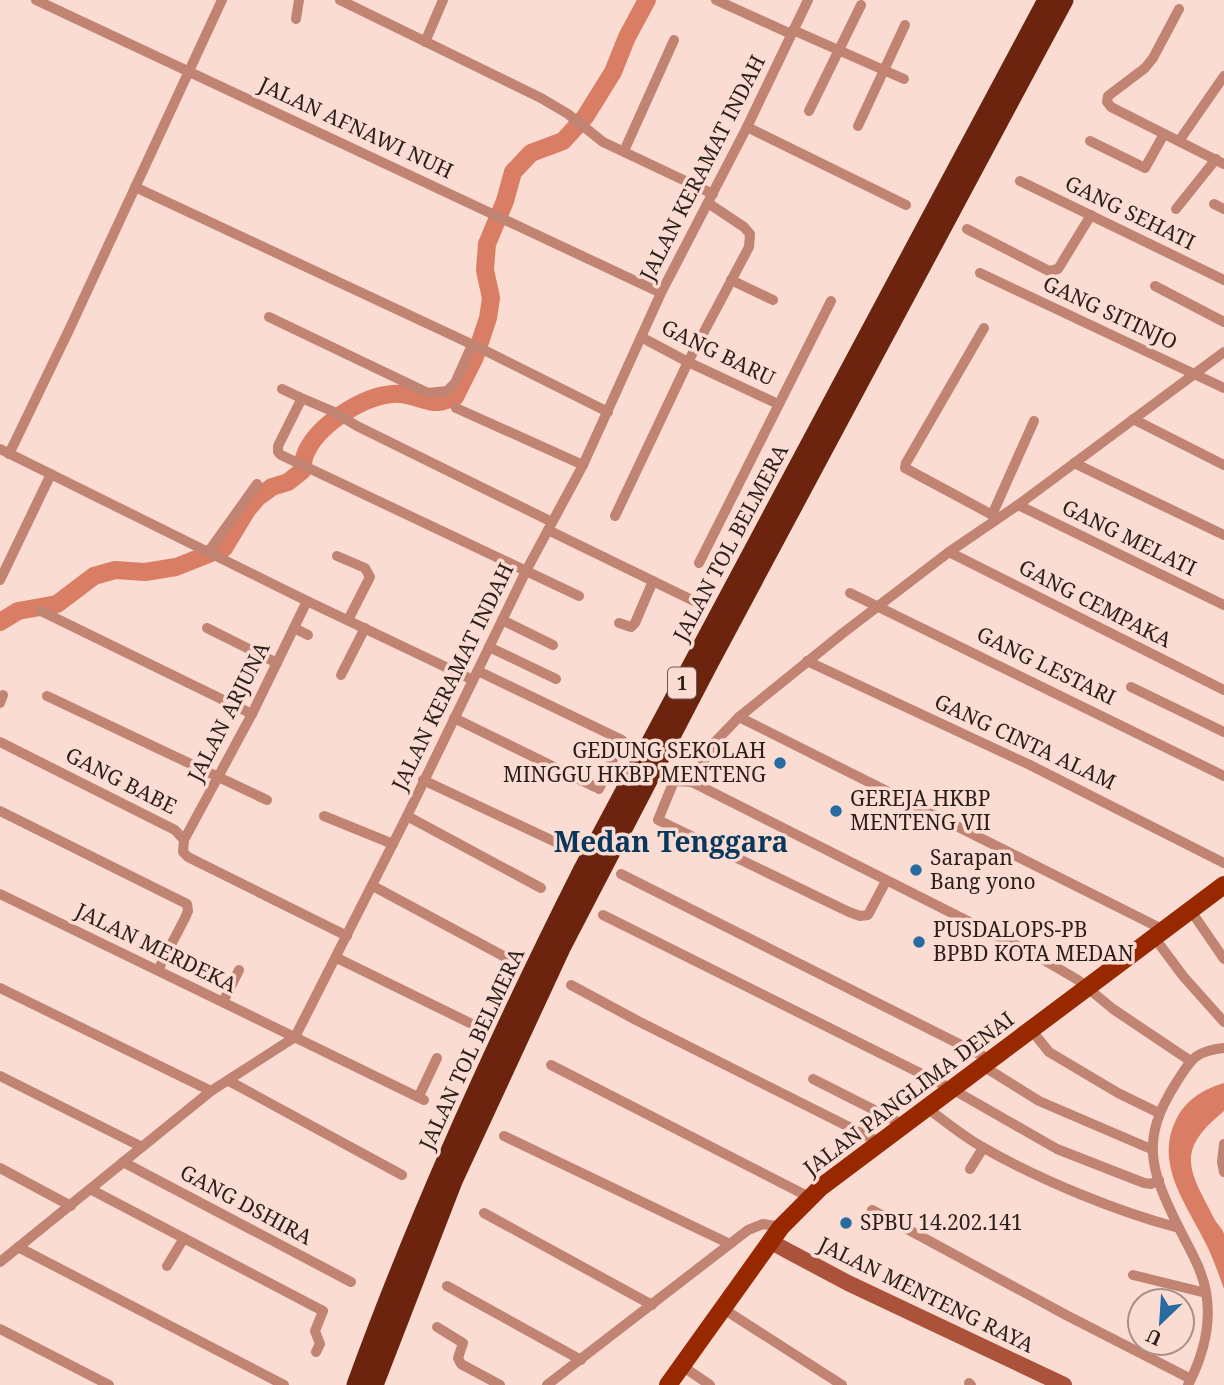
<svg xmlns="http://www.w3.org/2000/svg" width="1224" height="1385" viewBox="0 0 1224 1385" font-family="'Noto Serif',serif">
  <style>
    .water { fill: #d97e64 }
    .lines { fill: none; stroke-linecap: round; stroke-linejoin: round }
    .river { stroke: #d97e64; stroke-width: 18 }
    .street { stroke: #c18372; stroke-width: 10 }
    .secondary { stroke: #aa523a; stroke-width: 16 }
    .primary { stroke: #972800; stroke-width: 18 }
    .highway { stroke: #6c240f; stroke-width: 19 }
    .poi-dot { fill: #286ba1; stroke: #fbdcd3; stroke-width: 2.5 }
    .labels { text-anchor: middle; stroke-width: 7; stroke-linejoin: round; paint-order: stroke }
    .shield { fill: #fbdcd3; stroke: #695853; stroke-width: 2 }
    .shield-label { font-size: 19px; font-weight: bold; fill: #2b1f1c }
    .street-label { font-size: 21px; fill: #2b1f1c; stroke: #fbdcd3 }
    .poi-label { font-size: 21px; fill: #2b1f1c; stroke: #fbdcd3; text-anchor: start }
    .district-label { font-size: 28px; font-weight: bold; fill: #07385c; stroke: #fbdcd3 }
  </style>
  <rect width="100%" height="100%" fill="#fbdcd3"/>
  <path class="water" d="M1224,1083V1111C1174,1152 1189,1169 1215,1220C1217,1224 1223,1229 1224,1234C1224,1242 1224,1277 1224,1289C1219,1275 1214,1261 1208,1248C1190,1209 1154,1167 1175,1122C1184,1101 1203,1089 1224,1083Z"/>
  <g class="lines">
    <path class="river" d="M0,622L18,611L57,604L94,576L115,570L145,572L176,567L224,548L247,510L257,498L272,487L288,482L302,471C303,466 303,460 305,455C316,426 361,397 392,394C407,392 420,400 434,402C441,403 449,399 455,397L475,357L488,318L491,298L485,270L487,244L505,201L513,172L531,153L563,141L585,117L613,72L627,37L647,0"/>
    <g class="street">
      <polyline points="36,0 661,293"/>
      <polyline points="340,0 541,98 568,114 603,142 713,194"/>
      <polyline points="716,0 791,34"/>
      <polyline points="1179,9 1153,58 1145,68 1108,96 1107,102 1111,107 1224,164"/>
      <polyline points="296,19 299,0"/>
      <polyline points="793,30 904,79"/>
      <polyline points="425,42 443,0"/>
      <polyline points="809,111 861,5"/>
      <polyline points="858,126 905,25"/>
      <polyline points="747,127 906,205"/>
      <polyline points="1090,141 1145,168 1164,134"/>
      <polyline points="1179,141 1224,76"/>
      <polyline points="624,151 674,40"/>
      <polyline points="1020,181 1224,280"/>
      <polyline points="135,187 484,350 608,412"/>
      <polyline points="1214,204 1224,209"/>
      <polyline points="1176,209 1216,159"/>
      <polyline points="967,229 1049,271 1058,269 1091,215"/>
      <polyline points="980,273 1224,388"/>
      <polyline points="731,280 773,300"/>
      <polyline points="1155,286 1224,322"/>
      <polyline points="269,317 428,393 447,391 455,383 472,345"/>
      <polyline points="984,328 906,463 905,468 998,518"/>
      <polyline points="641,337 688,362 778,404"/>
      <polyline points="282,389 299,397 301,400 278,446 278,452 281,455 579,596"/>
      <polyline points="299,397 332,411 357,426 552,522"/>
      <polyline points="456,408 583,465"/>
      <polyline points="1133,419 1224,465"/>
      <polyline points="0,449 307,601 473,680"/>
      <polyline points="9,454 69,330 222,0"/>
      <polyline points="1074,463 1224,535"/>
      <polyline points="1018,505 1224,605"/>
      <polyline points="992,515 1034,421"/>
      <polyline points="615,516 688,362 749,247 750,234 744,227 708,203"/>
      <polyline points="548,530 696,602"/>
      <polyline points="209,551 257,484"/>
      <polyline points="949,552 1224,690"/>
      <polyline points="337,556 365,568 370,577 348,620"/>
      <polyline points="699,563 831,301"/>
      <polyline points="0,580 51,474"/>
      <polyline points="850,593 1224,776"/>
      <polyline points="41,611 252,714"/>
      <polyline points="502,620 553,645"/>
      <polyline points="619,623 631,627 635,623 653,581"/>
      <polyline points="207,628 277,663"/>
      <polyline points="294,628 308,635"/>
      <polyline points="489,647 556,679"/>
      <polyline points="807,661 1030,765 1224,863"/>
      <polyline points="478,671 622,740 599,789"/>
      <polyline points="341,675 365,628"/>
      <polyline points="1131,687 1224,732"/>
      <polyline points="47,696 267,800"/>
      <polyline points="0,703 3,695"/>
      <polyline points="739,717 1164,930"/>
      <polyline points="454,718 595,787"/>
      <polyline points="0,742 175,830 184,840 183,852 188,857 347,936"/>
      <polyline points="423,780 564,846"/>
      <polyline points="692,782 714,743 739,717 843,633 949,552 1018,505 1224,352"/>
      <polyline points="0,811 187,904 188,911 185,918 158,970"/>
      <polyline points="324,816 393,844"/>
      <polyline points="407,816 541,888"/>
      <polyline points="184,840 252,714 307,601"/>
      <polyline points="621,874 991,1060"/>
      <polyline points="886,881 868,915 860,916 849,912 658,820 674,781 692,782 1037,956 1078,980 1113,1009 1189,1060"/>
      <polyline points="373,886 507,958"/>
      <polyline points="0,894 424,1100"/>
      <polyline points="1191,911 1224,959"/>
      <polyline points="603,915 952,1089 1057,1149 1144,1183 1151,1184 1159,1180"/>
      <polyline points="1154,937 1183,976 1224,1022"/>
      <polyline points="337,958 476,1026"/>
      <polyline points="571,985 636,1020 879,1142"/>
      <polyline points="0,988 211,1091"/>
      <polyline points="223,1002 239,970"/>
      <polyline points="1032,1031 1049,1052 1118,1093 1159,1113"/>
      <polyline points="551,1065 809,1197"/>
      <polyline points="983,1066 1039,1101 1151,1149"/>
      <polyline points="0,1076 142,1147"/>
      <polyline points="813,1079 904,1125"/>
      <polyline points="229,1081 402,1175"/>
      <polyline points="419,1096 437,1058"/>
      <path d="M927,1108C946,1122 964,1137 984,1148C1040,1180 1118,1212 1179,1228"/>
      <polyline points="504,1136 730,1244"/>
      <polyline points="1224,1144 1222,1162 1224,1172"/>
      <polyline points="123,1162 351,1282"/>
      <polyline points="0,1168 71,1206"/>
      <polyline points="970,1169 983,1148"/>
      <polyline points="90,1189 323,1311 315,1331 320,1344 316,1352"/>
      <polyline points="872,1210 1066,1315 1191,1379"/>
      <polyline points="484,1213 652,1305"/>
      <polyline points="18,1247 284,1385"/>
      <polyline points="0,1262 211,1091 295,1037 407,816 526,571 583,465 661,293 747,127 808,0"/>
      <polyline points="167,1266 184,1238"/>
      <polyline points="1133,1275 1206,1293"/>
      <polyline points="447,1286 581,1360"/>
      <polyline points="722,1308 842,1385"/>
      <polyline points="437,1327 463,1343 458,1358 461,1364 500,1385"/>
      <polyline points="0,1329 109,1385"/>
      <polyline points="682,1366 710,1385"/>
      <polyline points="969,1383 971,1385"/>
      <polyline points="547,1385 748,1230 763,1224 781,1227"/>
      <path d="M1188,1385C1203,1356 1212,1325 1206,1292C1202,1269 1190,1250 1179,1228C1151,1171 1139,1141 1176,1083C1191,1060 1194,1051 1224,1048"/>
    </g>
    <polyline class="secondary" points="771,1242 848,1283 1064,1385"/>
    <polyline class="primary" points="668,1385 781,1227 821,1187 1224,885"/>
    <g class="highway">
      <path d="M356,1385C420,1209 498,1038 582,871L1047,0"/>
      <polyline points="374,1385 453,1181 562,946 707,667 1064,0"/>
    </g>
  </g>
  <g class="poi-dot">
    <circle cx="780" cy="763" r="7"/>
    <circle cx="836" cy="811" r="7"/>
    <circle cx="916" cy="870" r="7"/>
    <circle cx="919" cy="942" r="7"/>
    <circle cx="846" cy="1223" r="7"/>
  </g>
  <g class="labels">
    <rect class="shield" x="668" y="667.5" width="28" height="31" rx="5"/>
    <g class="shield-label">
      <text x="682" y="690">1</text>
    </g>
    <g class="street-label">
      <text transform="translate(356 128) rotate(25)" y="7">JALAN AFNAWI NUH</text>
      <text transform="translate(703 168) rotate(-63)" y="7">JALAN KERAMAT INDAH</text>
      <text transform="translate(1130 213) rotate(26)" y="7">GANG SEHATI</text>
      <text transform="translate(1110 313) rotate(25)" y="7">GANG SITINJO</text>
      <text transform="translate(718 353) rotate(26)" y="7">GANG BARU</text>
      <text transform="translate(1129 538) rotate(26)" y="7">GANG MELATI</text>
      <text transform="translate(731 543) rotate(-62)" y="7">JALAN TOL BELMERA</text>
      <text transform="translate(1095 604) rotate(27)" y="7">GANG CEMPAKA</text>
      <text transform="translate(1046 666) rotate(26)" y="7">GANG LESTARI</text>
      <text transform="translate(453 677) rotate(-64)" y="7">JALAN KERAMAT INDAH</text>
      <text transform="translate(229 712) rotate(-63)" y="7">JALAN ARJUNA</text>
      <text transform="translate(1025 742) rotate(25)" y="7">GANG CINTA ALAM</text>
      <text transform="translate(121 781) rotate(27)" y="7">GANG BABE</text>
      <text transform="translate(156 948) rotate(26)" y="7">JALAN MERDEKA</text>
      <text transform="translate(472 1049) rotate(-65)" y="7">JALAN TOL BELMERA</text>
      <text transform="translate(909 1094) rotate(-37)" y="7">JALAN PANGLIMA DENAI</text>
      <text transform="translate(246 1205) rotate(28)" y="7">GANG DSHIRA</text>
      <text transform="translate(926 1295) rotate(26)" y="7">JALAN MENTENG RAYA</text>
    </g>
    <g class="poi-label">
      <text x="766" y="758" text-anchor="end">GEDUNG SEKOLAH<tspan x="766" dy="24">MINGGU HKBP MENTENG</tspan></text>
      <text x="850" y="806">GEREJA HKBP<tspan x="850" dy="24">MENTENG VII</tspan></text>
      <text x="930" y="865">Sarapan<tspan x="930" dy="24">Bang yono</tspan></text>
      <text x="933" y="937">PUSDALOPS-PB<tspan x="933" dy="24">BPBD KOTA MEDAN</tspan></text>
      <text x="860" y="1230">SPBU 14.202.141</text>
    </g>
    <g class="district-label">
      <text x="671" y="852">Medan Tenggara</text>
    </g>
  </g>
  <g transform="translate(1161 1322) rotate(205)"><circle r="33" fill="#fbdcd3" stroke="#a8908a" stroke-width="2"/>
  <path d="M0-5L12 26L0 18L-12 26Z" fill="#286ba1"/>
  <text y="-10" font-size="19" font-weight="bold" text-anchor="middle" fill="#2b1f1c">U</text>
  </g>
</svg>
